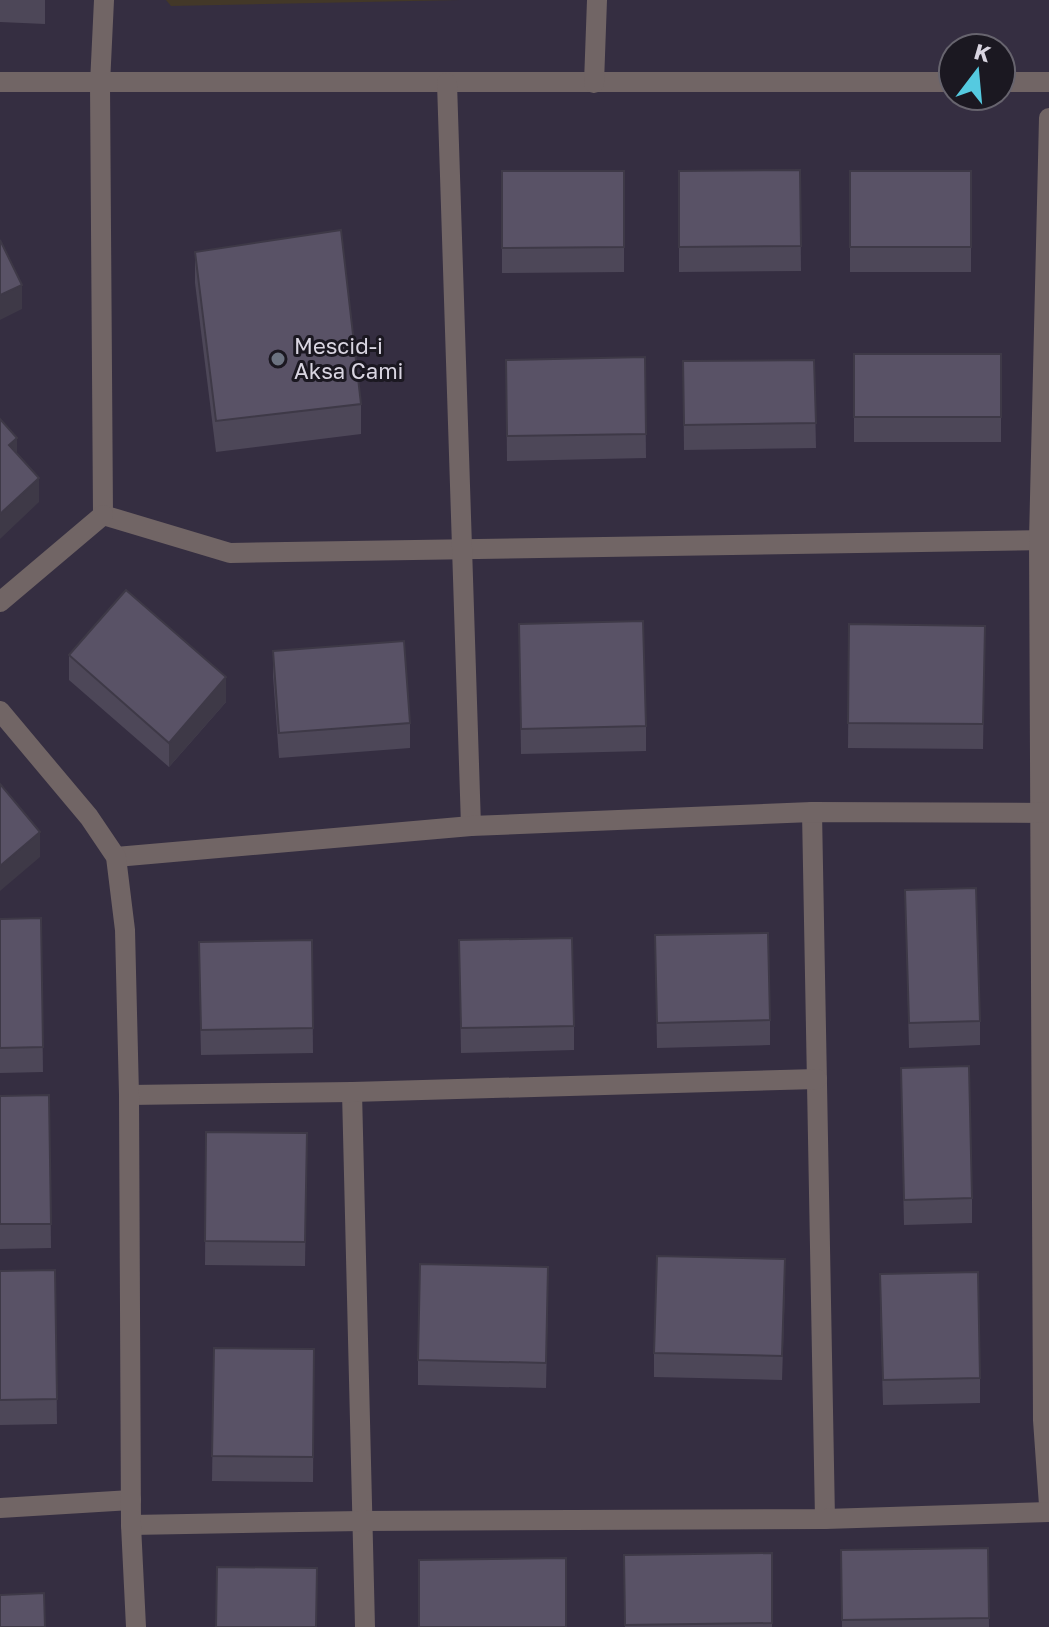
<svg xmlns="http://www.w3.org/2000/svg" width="1049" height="1627" viewBox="0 0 1049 1627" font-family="'Golos Text',sans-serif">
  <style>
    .education { fill: #433828 }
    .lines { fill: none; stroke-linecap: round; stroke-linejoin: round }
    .minor { stroke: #716565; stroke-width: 20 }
    .tertiary { stroke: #716565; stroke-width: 20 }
    .wall { fill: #4d4758 }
    .shaded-wall { fill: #3e3947 }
    .building { fill: #595266; stroke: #3e3947; stroke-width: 2 }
    .worship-dot { fill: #6b7280; stroke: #1b1821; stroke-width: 3 }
    .labels { text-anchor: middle; stroke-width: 6; stroke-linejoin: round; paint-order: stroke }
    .poi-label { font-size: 22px; fill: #d9d5e1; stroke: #1b1821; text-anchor: start }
  </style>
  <rect width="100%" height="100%" fill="#352e41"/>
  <polygon class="education" points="166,0 460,0 171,6"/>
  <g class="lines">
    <g class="minor">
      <polyline points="104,0 100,84 103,515 230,553 1049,540"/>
      <polyline points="0,82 953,82"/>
      <polyline points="1001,82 1049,82"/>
      <polyline points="447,83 471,826"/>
      <polyline points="594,83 597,0"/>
      <polyline points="1049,118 1039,540 1043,1420 1049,1505"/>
      <polyline points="0,602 103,515"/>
      <polyline points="812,812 825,1519"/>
      <polyline points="116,857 471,826 812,812 1049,813"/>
      <polyline points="352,1092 365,1627"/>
      <polyline points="129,1095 352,1092 817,1079"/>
      <polyline points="0,1508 131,1500"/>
      <polyline points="131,1525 361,1521 825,1519 1049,1512"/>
    </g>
    <polyline class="tertiary" points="0,711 89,817 116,857 125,930 129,1095 131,1525 136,1627"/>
  </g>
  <g class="wall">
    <polygon points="0,0 45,0 45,24 0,22"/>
    <polygon points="800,170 801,271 679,272 679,171"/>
    <polygon points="502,171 624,171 624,272 502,273"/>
    <rect x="850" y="171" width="121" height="101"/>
    <polygon points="195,252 361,404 361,434 216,452 195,283"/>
    <rect x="854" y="354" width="147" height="88"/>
    <polygon points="645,357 646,458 507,461 506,360"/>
    <polygon points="814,360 816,448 684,450 683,361"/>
    <polygon points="519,624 646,726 646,751 521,754"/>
    <polygon points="849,624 985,626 983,749 848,748"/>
    <polygon points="273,651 410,723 410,748 279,758 273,676"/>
    <polygon points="69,655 226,702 169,767 69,680"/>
    <polygon points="905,890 980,1021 980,1045 909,1048"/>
    <polygon points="41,918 43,1072 0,1073 0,919"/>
    <polygon points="655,935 770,1020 770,1045 657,1048"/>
    <polygon points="312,940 313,1053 201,1055 199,967"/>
    <polygon points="459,940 574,1026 574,1050 461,1053"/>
    <polygon points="901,1092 972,1198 972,1223 904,1225"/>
    <polygon points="49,1095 51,1248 0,1249 0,1096"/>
    <polygon points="206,1132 307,1133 305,1266 205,1265"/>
    <polygon points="55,1270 57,1424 0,1425 0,1271"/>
    <polygon points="785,1284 782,1380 654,1377 654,1353"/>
    <polygon points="548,1291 546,1388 418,1385 418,1360"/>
    <polygon points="880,1299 980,1378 980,1403 883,1405"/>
    <polygon points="214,1348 314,1349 313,1482 212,1481"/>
    <polygon points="988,1548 989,1627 842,1627 841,1550"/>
    <polygon points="772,1553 772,1627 625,1627 624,1555"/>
  </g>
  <g class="shaded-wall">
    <polygon points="22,285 22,309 0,320 0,295"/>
    <polygon points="17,438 17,462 9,445"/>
    <polygon points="39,478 39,502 0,539 0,514"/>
    <polygon points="226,677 226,702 169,767 169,743"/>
    <polygon points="40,832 40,857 0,891 0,866"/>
  </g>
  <g class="building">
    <polygon points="800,170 801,246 679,247 679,171"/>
    <polygon points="502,171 624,171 624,247 502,248"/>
    <rect x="850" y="171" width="121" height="76"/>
    <polygon points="341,230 361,404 216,421 195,252"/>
    <polygon points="0,240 22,285 0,295"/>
    <rect x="854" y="354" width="147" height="63"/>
    <polygon points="645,357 646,434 507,436 506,360"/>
    <polygon points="814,360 816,423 684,425 683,361"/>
    <polygon points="0,419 17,438 9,445 39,478 0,514"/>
    <polygon points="126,590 226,677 169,743 69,655"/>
    <polygon points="643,621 646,726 521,729 519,624"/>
    <polygon points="849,624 985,626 983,724 848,723"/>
    <polygon points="404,641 410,723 279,733 273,651"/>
    <polygon points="0,784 40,832 0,866"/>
    <polygon points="976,888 980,1021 909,1023 905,890"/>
    <polygon points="41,918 43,1047 0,1048 0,919"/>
    <polygon points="768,933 770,1020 657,1023 655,935"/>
    <polygon points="572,938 574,1026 461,1028 459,940"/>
    <polygon points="312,940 313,1028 201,1030 199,942"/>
    <polygon points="969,1066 972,1198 904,1200 901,1068"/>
    <polygon points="49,1095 51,1224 0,1224 0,1096"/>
    <polygon points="206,1132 307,1133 305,1242 205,1241"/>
    <polygon points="657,1256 785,1259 782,1356 654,1353"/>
    <polygon points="420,1264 548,1267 546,1363 418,1360"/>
    <polygon points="55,1270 57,1399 0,1400 0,1271"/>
    <polygon points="978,1272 980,1378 883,1380 880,1274"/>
    <polygon points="214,1348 314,1349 313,1457 212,1456"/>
    <polygon points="988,1548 989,1618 842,1620 841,1550"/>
    <polygon points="772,1553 772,1623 625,1625 624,1555"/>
    <polygon points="566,1558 566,1627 419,1627 419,1560"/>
    <polygon points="217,1567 317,1568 316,1627 216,1627"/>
    <polygon points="44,1593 45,1627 0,1627 0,1595"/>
  </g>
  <circle class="worship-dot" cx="278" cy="359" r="8"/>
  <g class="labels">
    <g class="poi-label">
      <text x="294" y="354">Mescid-i<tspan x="294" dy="25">Aksa Cami</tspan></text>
    </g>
  </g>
  <g transform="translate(977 72) rotate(16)"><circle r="38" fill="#1b1821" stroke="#67646e" stroke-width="2"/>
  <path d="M0-6L14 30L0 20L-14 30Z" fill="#55cae0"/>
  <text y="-12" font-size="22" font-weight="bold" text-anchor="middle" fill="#d9d5e1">K</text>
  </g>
</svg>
